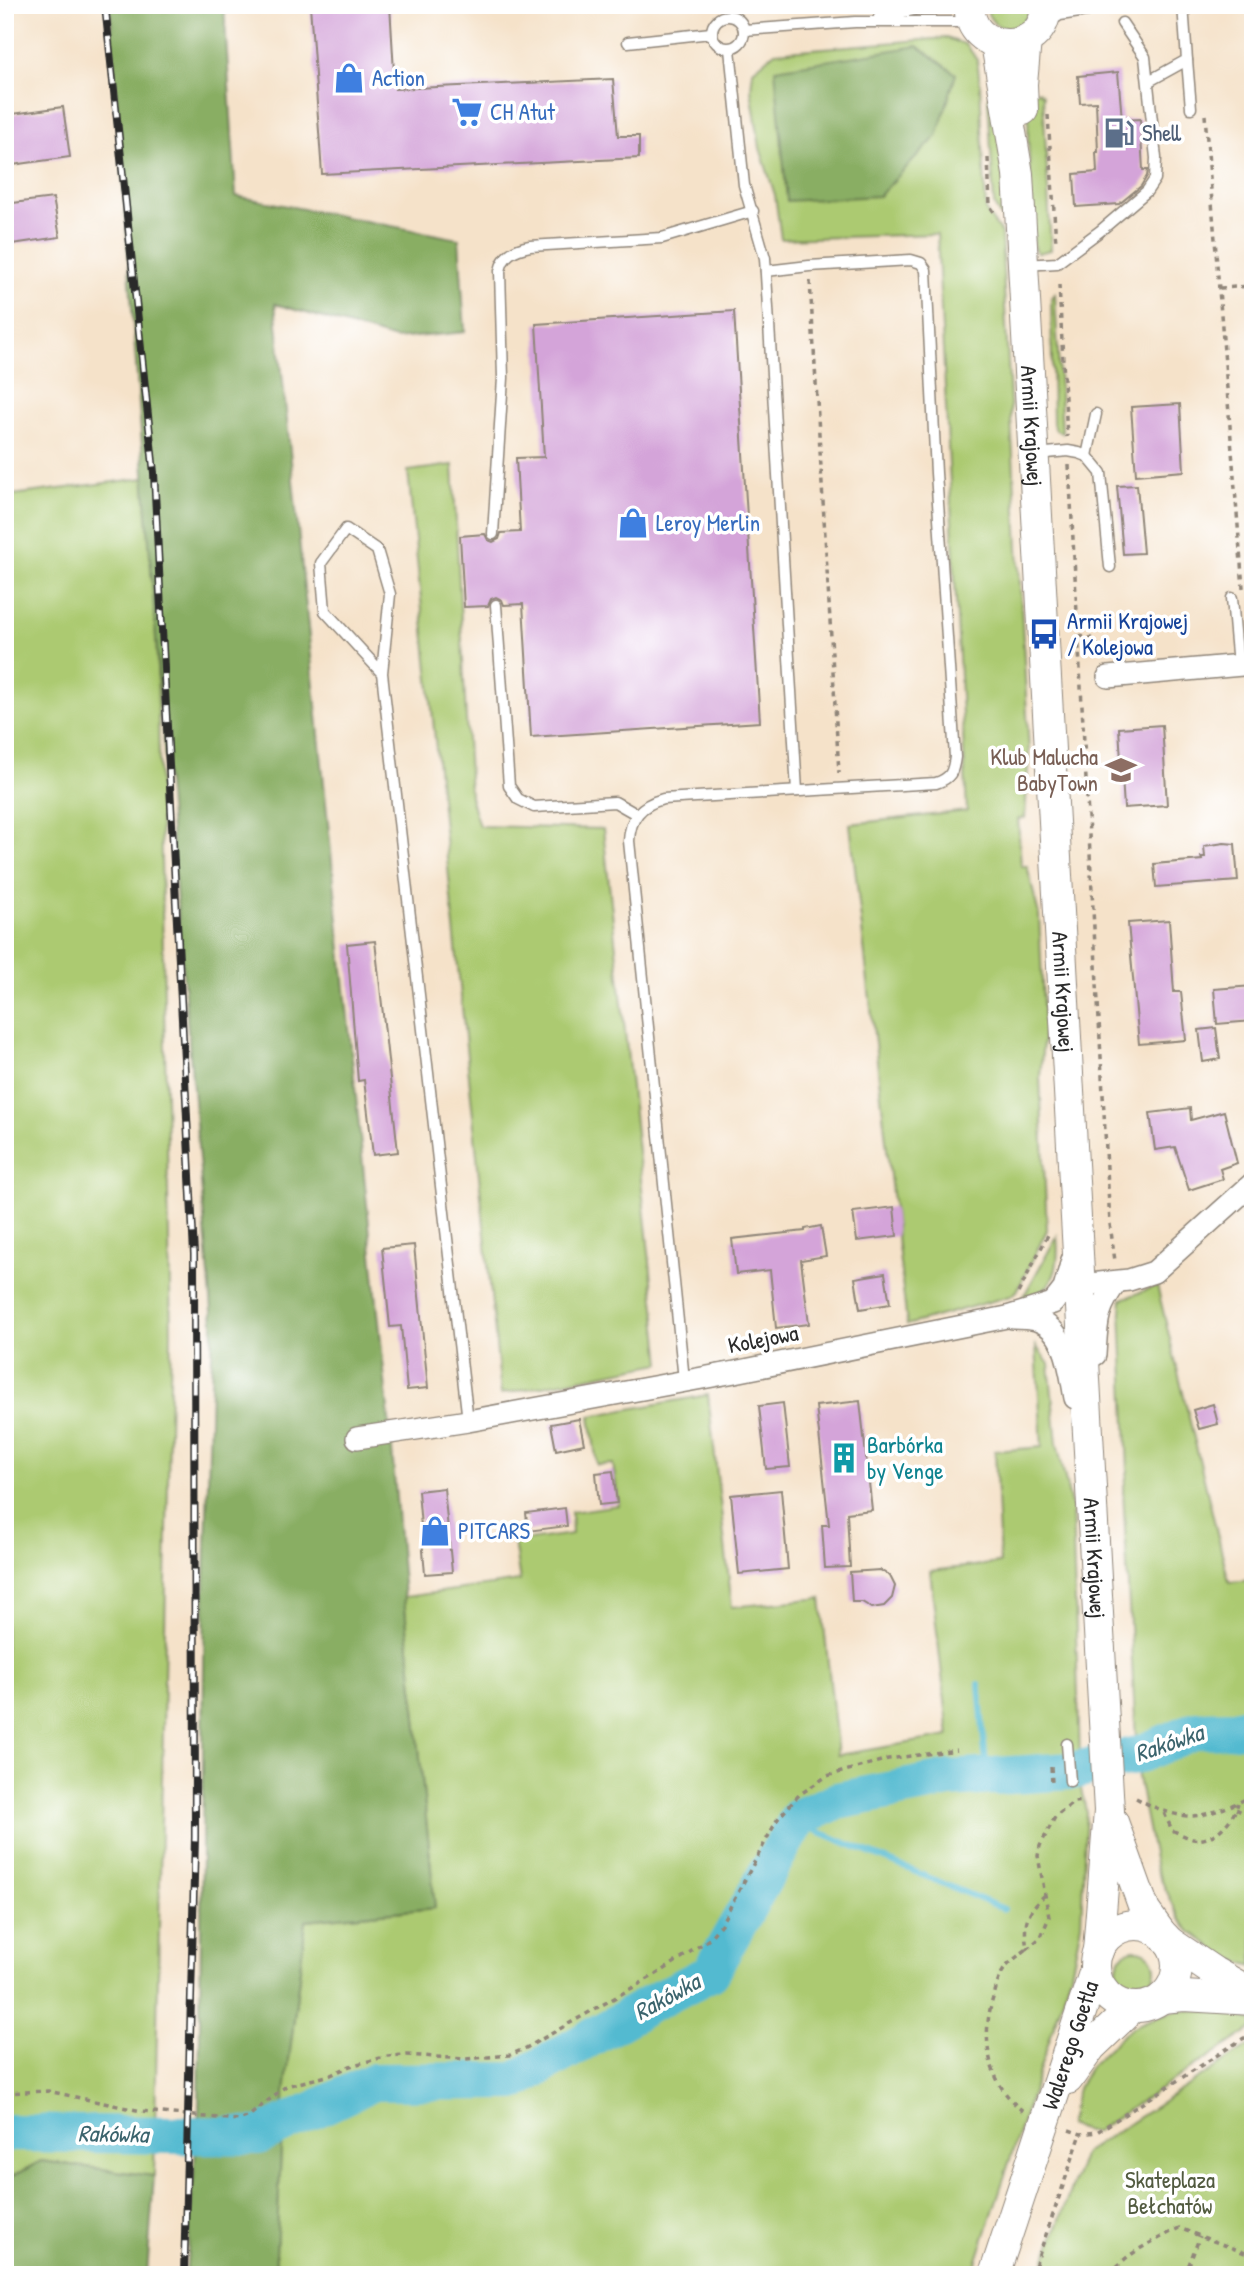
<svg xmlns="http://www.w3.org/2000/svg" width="1258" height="2280" viewBox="0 0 1258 2280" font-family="'Patrick Hand',sans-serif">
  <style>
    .green { fill: #acca71; stroke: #6c7a4e; stroke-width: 2 }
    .forest { fill: #89ae63; stroke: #5a6c47; stroke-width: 2 }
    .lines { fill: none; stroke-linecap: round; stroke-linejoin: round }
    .stream { stroke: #52bad0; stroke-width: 6 }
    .river { stroke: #52bad0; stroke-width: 38 }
    .building { fill: #d4a4d9 }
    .lane-casing { stroke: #90867a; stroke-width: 13 }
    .street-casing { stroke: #90867a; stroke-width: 24 }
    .secondary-casing { stroke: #90867a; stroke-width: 32 }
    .path { stroke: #90867a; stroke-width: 3.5; stroke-dasharray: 5 5; stroke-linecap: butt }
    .lane { stroke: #fff; stroke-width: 10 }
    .street { stroke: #fff; stroke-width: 21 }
    .secondary { stroke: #fff; stroke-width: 30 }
    .rail-casing { stroke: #2b2b2b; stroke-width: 8 }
    .rail { stroke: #fff; stroke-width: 5; stroke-dasharray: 16; stroke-linecap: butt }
    .labels { text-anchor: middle; stroke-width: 7; stroke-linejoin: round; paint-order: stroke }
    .shop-label { font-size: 23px; fill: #366cbe; stroke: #fff; text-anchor: start }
    .service-label { font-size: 23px; fill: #4e5e75; stroke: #fff; text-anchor: start }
    .street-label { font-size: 23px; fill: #2b2b2b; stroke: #fff }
    .transit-label { font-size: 23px; fill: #164399; stroke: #fff; text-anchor: start }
    .education-label { font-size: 23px; fill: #785e54; stroke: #fff; text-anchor: end }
    .culture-label { font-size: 23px; fill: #0d838f; stroke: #fff; text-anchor: start }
    .park-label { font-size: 23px; fill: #525b40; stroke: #fff }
    .water-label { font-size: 24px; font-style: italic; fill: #3b646d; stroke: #fff }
  </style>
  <rect width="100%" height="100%" fill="#fff"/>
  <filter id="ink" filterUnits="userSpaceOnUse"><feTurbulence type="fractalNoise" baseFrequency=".0143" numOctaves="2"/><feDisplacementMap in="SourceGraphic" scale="14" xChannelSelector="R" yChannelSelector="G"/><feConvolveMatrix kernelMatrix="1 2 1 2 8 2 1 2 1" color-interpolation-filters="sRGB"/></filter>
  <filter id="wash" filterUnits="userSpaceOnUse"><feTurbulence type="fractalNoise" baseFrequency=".00686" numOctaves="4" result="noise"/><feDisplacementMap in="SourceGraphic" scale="28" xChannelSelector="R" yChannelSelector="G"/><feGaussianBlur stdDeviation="1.57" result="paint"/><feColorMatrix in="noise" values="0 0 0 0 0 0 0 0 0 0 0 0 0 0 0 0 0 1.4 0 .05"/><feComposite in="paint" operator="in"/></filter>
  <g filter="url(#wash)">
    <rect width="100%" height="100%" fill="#f5e2c9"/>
    <g class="green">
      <path d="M986,5H1030C1028,36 989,36 986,5Z"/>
      <polygon points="946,38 965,44 977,59 980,84 986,212 1001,233 1029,752 1025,818 1018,819 1021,866 1027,866 1039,915 1044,1028 1040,1077 1047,1230 1017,1291 1010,1296 907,1325 850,824 967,811 937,234 781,239 775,195 760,148 751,89 753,70 775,52"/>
      <polygon points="1029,91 1038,91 1043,95 1051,250 1038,253 1034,249 1028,137"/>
      <polygon points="995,93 1009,223 999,215 994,204 988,99 989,96"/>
      <polygon points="1055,294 1062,433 1056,430 1053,424 1051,298"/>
      <polygon points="453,465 470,797 479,826 603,829 661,1363 501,1394 408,471"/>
      <polygon points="153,477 171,1334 154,2176 41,2161 5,2180 5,496"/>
      <path d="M1057,1236C1060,1268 1056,1291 1021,1301Z"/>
      <polygon points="1157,1286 1229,1582 1253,1580 1253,1966 1226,1957 1190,1931 1180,1919 1156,1869 1138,1778 1123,1490 1128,1471 1121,1311 1122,1299"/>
      <polygon points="1036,1346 1049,1364 1057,1443 1072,1509 1081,1789 1086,1811 1081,1924 1071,1974 972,2275 275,2275 283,2109 306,1920 435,1908 404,1597 520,1581 514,1542 572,1534 571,1512 619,1505 613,1464 597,1465 590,1416 708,1395 732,1607 821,1598 838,1755 949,1736 930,1571 1000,1563 995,1451 1042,1447"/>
      <circle cx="1136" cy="1969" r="19"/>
      <polygon points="1179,2010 1223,2011 1253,2021 1253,2028 1096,2131 1086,2131 1068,2125 1078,2088 1090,2066 1130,2028 1158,2016"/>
      <polygon points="1253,2043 1253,2275 1040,2275 1084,2153"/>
    </g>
    <g class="forest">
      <polygon points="110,5 224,5 236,196 459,239 465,332 395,339 275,304 392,1449 404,1597 435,1908 306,1920 283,2109 275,2275 186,2275 199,2110 205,1577 213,1323 164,749"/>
      <polygon points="918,46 956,74 937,136 879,196 787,201 775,69"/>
      <polygon points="41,2161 154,2176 147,2275 5,2275 5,2180"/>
    </g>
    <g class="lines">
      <g class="stream">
        <polyline points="979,1684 987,1777"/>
        <polyline points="799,1817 803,1824 810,1828 1004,1909"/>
      </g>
      <polyline class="river" points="5,2133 259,2136 373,2082 515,2081 650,2004 710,1973 799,1817 837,1801 950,1779 1072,1771 1138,1755 1196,1730 1235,1729 1253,1724"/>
    </g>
    <g id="blocks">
      <g class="building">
        <polygon points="310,5 390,5 395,89 613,79 618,136 639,136 639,158 322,174"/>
        <polygon points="1118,72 1122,120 1140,119 1143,170 1148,170 1147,176 1141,186 1119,204 1076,207 1074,174 1097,172 1096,152 1098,152 1096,102 1080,103 1078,76"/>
        <polygon points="63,107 70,157 5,166 5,115"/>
        <polygon points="53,198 60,237 5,245 5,204"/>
        <polygon points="734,311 760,722 531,737 523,604 504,605 502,600 496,597 491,599 488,606 464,607 460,536 485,534 488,540 493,542 499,539 501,533 520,532 516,458 544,457 536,324"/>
        <polygon points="1180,404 1184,471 1136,475 1131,407"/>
        <polygon points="1137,485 1143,553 1123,554 1117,486"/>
        <polygon points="1162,725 1167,805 1124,808 1119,728"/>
        <polygon points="1224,843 1235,844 1238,881 1156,887 1154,864 1202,860 1201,857 1205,857 1204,846"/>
        <polygon points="1169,920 1174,992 1181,992 1186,1040 1139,1044 1128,923"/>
        <polygon points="375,941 398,1152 373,1155 364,1080 358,1081 347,944"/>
        <polygon points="1253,986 1253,1021 1217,1024 1214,989"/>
        <polygon points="1216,1028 1220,1059 1203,1062 1199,1030"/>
        <polygon points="1190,1108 1191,1120 1224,1111 1237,1163 1220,1169 1223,1179 1189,1190 1175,1147 1155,1150 1150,1113"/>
        <polygon points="894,1207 897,1236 857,1241 853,1212"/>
        <polygon points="821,1226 826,1256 801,1260 809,1324 776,1328 770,1270 736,1274 732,1239 805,1231 805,1229"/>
        <polygon points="414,1245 428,1388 407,1390 401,1326 390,1327 382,1248"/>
        <polygon points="885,1273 890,1304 860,1309 855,1278"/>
        <polygon points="860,1401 872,1510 847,1513 850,1567 825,1568 822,1525 829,1525 816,1406"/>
        <polygon points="783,1403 790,1467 766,1469 759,1406"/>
        <polygon points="1213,1404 1218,1424 1199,1429 1193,1410"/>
        <polygon points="579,1419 584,1444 556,1450 551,1424"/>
        <polygon points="613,1471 617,1503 599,1505 596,1473"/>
        <polygon points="444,1488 452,1572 425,1574 418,1491"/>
        <polygon points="781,1490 788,1569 739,1574 731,1495"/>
        <polygon points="565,1508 567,1526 528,1531 526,1513"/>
        <polygon points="880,1570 890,1576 895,1586 892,1598 884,1606 872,1608 862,1602 852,1602 850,1572"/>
      </g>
    </g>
  </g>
  <g filter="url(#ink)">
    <use href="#blocks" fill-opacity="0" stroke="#90867a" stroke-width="2"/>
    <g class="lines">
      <g class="lane-casing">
        <g id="lane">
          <circle cx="728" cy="32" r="16"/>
          <polyline points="879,17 937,5"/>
          <polyline points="1049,22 1060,15 1126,5"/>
          <polyline points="744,30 855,22 962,22 971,24"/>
          <polyline points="628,42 711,33"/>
          <polyline points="730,49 744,185 765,258 797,791"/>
          <polyline points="1187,60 1191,108"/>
          <polyline points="1149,81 1187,60 1183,5"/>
          <polyline points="1025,265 1057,263 1100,231 1147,191 1155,179 1156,158 1145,57 1122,23"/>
          <polyline points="1036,454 1068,451 1079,453 1087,456 1101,473 1110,567"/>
          <polyline points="1087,456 1096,414"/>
          <path d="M493,534L503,378L500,271C503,255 514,249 530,246L662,238L753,211"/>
          <polyline points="1232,598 1238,665"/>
          <polyline points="496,605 509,786 518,799 534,807 615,802 636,814"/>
          <polyline points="382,673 325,611 321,563 346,529 377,550 390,594 382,673 468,1421"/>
          <path d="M684,1380L629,841C630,817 641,805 663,799L936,783C951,778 953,772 955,757L936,473L926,270L921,263L911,260L809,266L766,271"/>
          <polyline points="1067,1744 1070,1781"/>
        </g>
      </g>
      <g class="street-casing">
        <g id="street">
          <polyline points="1108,677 1253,664"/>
          <polyline points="1080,1285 1129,1280 1154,1272 1253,1183"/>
          <path d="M1013,1318C1020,1318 1029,1318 1036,1320C1067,1329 1070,1372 1075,1398"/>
          <path d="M1095,1355C1097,1322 1096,1309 1117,1282"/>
          <polyline points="357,1438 468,1421 735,1372 1007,1317 1053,1303 1064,1289 1072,1260"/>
        </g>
      </g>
      <g class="secondary-casing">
        <g id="secondary">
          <path d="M970,5C966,55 1046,59 1046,5"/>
          <path id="s1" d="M996,43L1018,174L1109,1811L1098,1951"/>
          <polyline points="1023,110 1022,84 1026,40"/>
          <polyline points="1113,1822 1145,1911 1161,1933"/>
          <circle cx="1136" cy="1966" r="41"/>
          <polyline points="1168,1941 1214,1972 1253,1994"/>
          <polyline points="1162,1998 1184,1996 1253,2000"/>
          <polyline points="1068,2079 1091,2047 1133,2007"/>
          <path id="s2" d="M994,2275L1095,1970"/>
        </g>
      </g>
      <g class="path">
        <polyline points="1048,115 1056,244"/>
        <polyline points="1205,115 1243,588"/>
        <polyline points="988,158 990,206 994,212"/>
        <polyline points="810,281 839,773"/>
        <polyline points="1059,285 1067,437"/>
        <polyline points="1220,288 1253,286"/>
        <polyline points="1069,465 1110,1224 1115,1261"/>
        <polyline points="1079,636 1091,638 1107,656"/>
        <polyline points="1018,1293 1050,1231"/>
        <polyline points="1051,1767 1052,1783"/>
        <path d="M1136,1798C1188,1826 1202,1818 1253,1796"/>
        <polyline points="1236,1809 1253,1818"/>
        <path d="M1164,1813L1172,1830C1178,1833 1186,1837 1193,1839C1213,1843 1234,1820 1238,1803"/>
        <path d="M1045,1895C1026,1912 1023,1924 1027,1949L1041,1937L1049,1917L1038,1856L1040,1846L1055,1817L1074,1802L1083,1801"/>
        <polyline points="5,2093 48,2091 141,2111 239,2120 249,2116 286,2086 331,2075 350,2066 388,2056 407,2055 465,2059 510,2055 526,2048 662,1971 708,1940 721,1924 777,1820 799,1795 827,1776 888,1759 957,1750"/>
        <path d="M1023,2111C986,2083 980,2033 995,1992C997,1985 999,1977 1003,1971C1009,1962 1018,1956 1027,1949"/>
        <polyline points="1069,2130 1081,2134 1097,2132 1244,2038 1253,2039"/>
        <polyline points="1032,2275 1081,2134"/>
        <path d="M1110,2275C1126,2252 1155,2241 1179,2228L1253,2256"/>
        <polyline points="1185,2275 1200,2236"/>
      </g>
      <use href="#lane" class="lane"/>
      <use href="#street" class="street"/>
      <use href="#secondary" class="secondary"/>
      <g class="rail-casing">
        <polyline id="rail" points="105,5 154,473 194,1254 195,1837 184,2275"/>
      </g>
      <use href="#rail" class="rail"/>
    </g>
  </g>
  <defs>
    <g id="shop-bare" transform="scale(2.415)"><path d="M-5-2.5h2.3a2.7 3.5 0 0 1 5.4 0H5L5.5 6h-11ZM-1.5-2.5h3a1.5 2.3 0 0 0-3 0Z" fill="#3f7fe0" stroke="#fff" stroke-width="2.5" paint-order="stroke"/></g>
    <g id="supermarket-bare" transform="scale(2.415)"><path d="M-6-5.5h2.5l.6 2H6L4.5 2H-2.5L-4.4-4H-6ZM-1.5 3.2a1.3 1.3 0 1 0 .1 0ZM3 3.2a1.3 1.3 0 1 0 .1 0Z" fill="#3f7fe0" stroke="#fff" stroke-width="2.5" paint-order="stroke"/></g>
    <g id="fuel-bare" transform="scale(2.415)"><path d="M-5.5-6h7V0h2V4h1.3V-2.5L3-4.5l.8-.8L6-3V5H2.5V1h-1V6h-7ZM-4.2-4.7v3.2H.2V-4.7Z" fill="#5c6f8a" stroke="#fff" stroke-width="2.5" paint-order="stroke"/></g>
    <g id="bus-bare" transform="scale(2.415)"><path d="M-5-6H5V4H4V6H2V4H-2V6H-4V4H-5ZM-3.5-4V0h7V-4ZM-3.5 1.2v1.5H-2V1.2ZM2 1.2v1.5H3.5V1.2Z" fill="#1a4fb4" stroke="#fff" stroke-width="2.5" paint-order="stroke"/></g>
    <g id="school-bare" transform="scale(2.415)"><path d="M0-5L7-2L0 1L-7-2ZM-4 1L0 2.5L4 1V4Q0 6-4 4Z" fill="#8d6e63" stroke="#fff" stroke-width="2.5" paint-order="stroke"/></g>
    <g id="building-bare" transform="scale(2.415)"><path d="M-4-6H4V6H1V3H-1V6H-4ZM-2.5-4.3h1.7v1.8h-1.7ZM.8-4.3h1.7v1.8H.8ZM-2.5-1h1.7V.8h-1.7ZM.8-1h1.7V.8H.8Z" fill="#0f9aa8" stroke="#fff" stroke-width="2.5" paint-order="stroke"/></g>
  </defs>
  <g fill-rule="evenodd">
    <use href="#shop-bare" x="349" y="78"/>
    <use href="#supermarket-bare" x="467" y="112"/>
    <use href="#fuel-bare" x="1119" y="133"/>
    <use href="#shop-bare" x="633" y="523"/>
    <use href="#bus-bare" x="1044" y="634"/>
    <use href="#school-bare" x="1121" y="770"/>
    <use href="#building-bare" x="844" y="1458"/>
    <use href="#shop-bare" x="435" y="1531"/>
  </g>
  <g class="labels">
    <g class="shop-label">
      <text x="372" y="86">Action</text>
      <text x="490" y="120">CH Atut</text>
      <text x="656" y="531">Leroy Merlin</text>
      <text x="458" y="1539">PITCARS</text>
    </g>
    <g class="service-label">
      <text x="1142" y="141">Shell</text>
    </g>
    <g class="street-label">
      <text dy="8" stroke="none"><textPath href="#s1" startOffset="385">Armii Krajowej</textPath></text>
      <text dy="8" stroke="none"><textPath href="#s1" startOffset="952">Armii Krajowej</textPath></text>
      <text transform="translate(763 1339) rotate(-11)" y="8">Kolejowa</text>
      <text dy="8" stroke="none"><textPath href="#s1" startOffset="1519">Armii Krajowej</textPath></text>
      <text dy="8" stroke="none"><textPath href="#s2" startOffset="242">Walerego Goetla</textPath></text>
    </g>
    <g class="transit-label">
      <text x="1067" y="629">Armii Krajowej<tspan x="1067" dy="26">/ Kolejowa</tspan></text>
    </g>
    <g class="education-label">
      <text x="1098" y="765">Klub Malucha<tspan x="1098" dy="26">BabyTown</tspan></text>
    </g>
    <g class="culture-label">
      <text x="867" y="1453">Barbórka<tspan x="867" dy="26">by Venge</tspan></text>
    </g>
    <g class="park-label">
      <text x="1170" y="2188">Skateplaza<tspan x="1170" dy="26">Bełchatów</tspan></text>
    </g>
    <g class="water-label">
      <text transform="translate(1169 1743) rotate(-19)" y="8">Rakówka</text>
      <text transform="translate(667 1997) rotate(-29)" y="8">Rakówka</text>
      <text transform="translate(113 2134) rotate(1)" y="8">Rakówka</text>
    </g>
  </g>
  <rect width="1258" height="2280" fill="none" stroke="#fff" stroke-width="28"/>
</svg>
